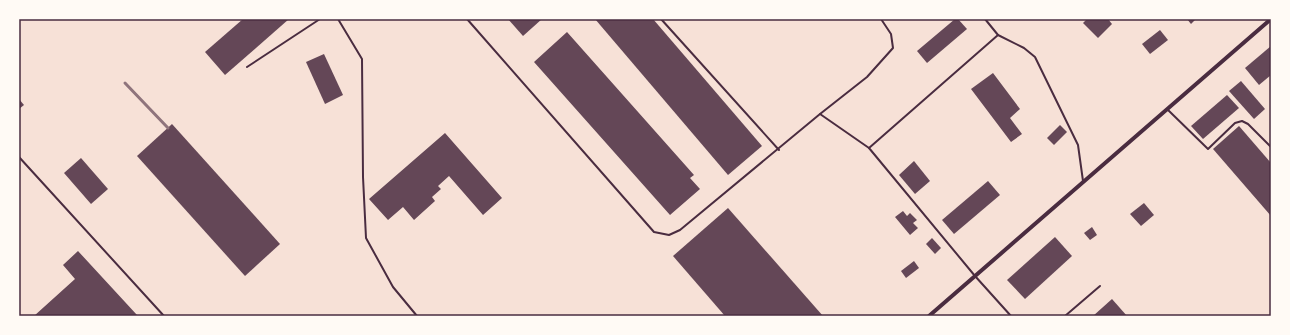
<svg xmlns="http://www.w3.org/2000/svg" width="1290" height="335" viewBox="0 0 1290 335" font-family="Barlow,sans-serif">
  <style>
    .building { fill: #644757 }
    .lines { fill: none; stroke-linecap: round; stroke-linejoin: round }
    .service { stroke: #4a2c40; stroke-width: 2 }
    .minor { stroke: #4a2c40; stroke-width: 4 }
    .rail { stroke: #8f747c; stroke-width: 3 }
    .neatline { fill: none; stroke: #4a2c40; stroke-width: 1.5 }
  </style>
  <rect width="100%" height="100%" fill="#f7e1d7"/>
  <g class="building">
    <polygon points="243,19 289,19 225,75 205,52"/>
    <polygon points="508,19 542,19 523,36"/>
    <polygon points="595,19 653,19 762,146 728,175"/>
    <polygon points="955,19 958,19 967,29 927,63 917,51"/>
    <polygon points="1087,19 1108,19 1112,24 1098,38 1083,23"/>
    <polygon points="1187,19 1196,19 1191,24"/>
    <polygon points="1160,30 1168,40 1150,54 1142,44"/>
    <polygon points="567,32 694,175 690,178 700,189 670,215 534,62"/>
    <polygon points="1271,46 1271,75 1259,85 1245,68"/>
    <polygon points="324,54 343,95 325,104 306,62"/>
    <polygon points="993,73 1020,109 1010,118 1022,134 1011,142 971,89"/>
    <polygon points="1241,81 1265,109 1254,119 1229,91"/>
    <polygon points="1227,95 1239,108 1203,139 1191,126"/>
    <polygon points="19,99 24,105 19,109"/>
    <polygon points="172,124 280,244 245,276 137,156"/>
    <polygon points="1060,125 1067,132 1054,145 1047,138"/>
    <polygon points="1239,126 1271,163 1271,216 1213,149"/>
    <polygon points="445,133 502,198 483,215 449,176 438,186 441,189 432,197 435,201 414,220 403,207 388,220 369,199"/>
    <polygon points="81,158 108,189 91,204 64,173"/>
    <polygon points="914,161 930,181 915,194 899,175"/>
    <polygon points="988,181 1000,195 954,234 942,220"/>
    <polygon points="1144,203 1154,215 1141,226 1130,214"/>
    <polygon points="728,208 823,316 725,316 673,256"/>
    <polygon points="903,211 907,216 910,213 917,220 913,223 918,228 910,235 895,217"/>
    <polygon points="1092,227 1097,235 1090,240 1084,233"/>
    <polygon points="1055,237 1072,256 1025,299 1007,280"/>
    <polygon points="932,238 941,248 935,254 926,244"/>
    <polygon points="78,251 137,315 136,316 34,316 75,279 63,265"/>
    <polygon points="914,261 919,268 906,278 901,271"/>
    <polygon points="1112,299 1127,316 1093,316"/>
  </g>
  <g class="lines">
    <g class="service">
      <polyline points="338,19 362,59 363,177 366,238 393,287 417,316"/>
      <polyline points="467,19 654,232 669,235 680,230 820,114 869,148"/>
      <polyline points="661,19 779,150"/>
      <polyline points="985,19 998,35 869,148 975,276 1011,316"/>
      <polyline points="998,35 1024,48 1035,57 1078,145 1083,181"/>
      <polyline points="247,67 320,19"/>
      <polyline points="1167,109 1208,149 1235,123 1242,121 1248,124 1271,147"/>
      <polyline points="820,114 867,77 893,48 891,34 881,19"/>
      <polyline points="19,157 164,316"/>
      <polyline points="1065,316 1100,286"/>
    </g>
    <polyline class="minor" points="929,316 1271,19"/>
    <polyline class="rail" points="125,83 168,128"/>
  </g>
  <rect width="1290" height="335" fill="none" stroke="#fffaf5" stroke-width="40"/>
  <rect x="20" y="20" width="1250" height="295" class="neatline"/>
</svg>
